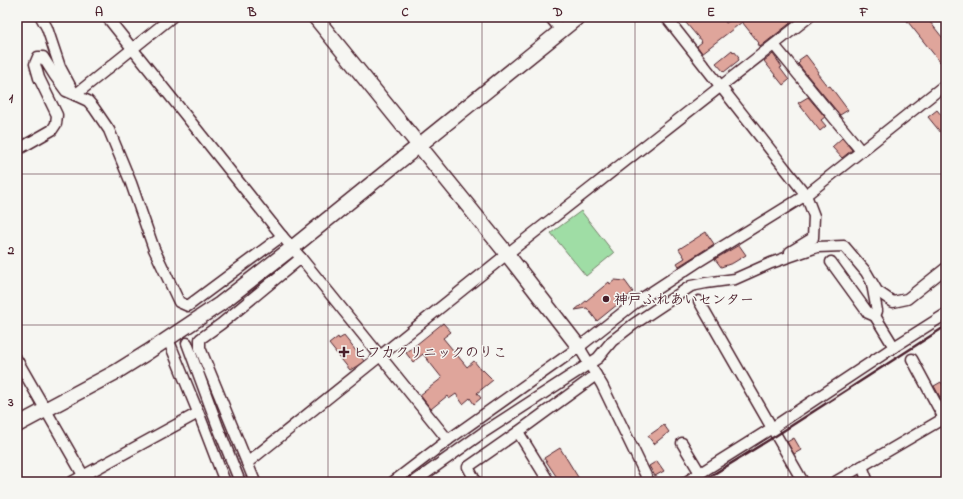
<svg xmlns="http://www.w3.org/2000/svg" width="963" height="499" viewBox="0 0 963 499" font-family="'Indie Flower','Klee One',sans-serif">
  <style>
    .green { fill: #9fdda5; stroke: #747e68 }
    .building { fill: #dfa59b; stroke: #4a1f2b }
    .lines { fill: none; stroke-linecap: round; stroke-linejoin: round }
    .street-casing { stroke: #4a1f2b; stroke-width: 13 }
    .secondary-casing { stroke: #4a1f2b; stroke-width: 17 }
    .street { stroke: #f6f6f2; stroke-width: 10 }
    .secondary { stroke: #f6f6f2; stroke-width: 14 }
    .rail { stroke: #4a1f2b; stroke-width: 2.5 }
    .grid { fill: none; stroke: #4a1f2b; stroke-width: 1; stroke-opacity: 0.55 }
    .poi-dot { fill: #4a1f2b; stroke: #f6f6f2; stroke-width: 1.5 }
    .labels { text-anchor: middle; stroke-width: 3; stroke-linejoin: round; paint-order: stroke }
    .poi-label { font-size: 14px; font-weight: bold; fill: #4a1f2b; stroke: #f6f6f2; text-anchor: start }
    .neatline { fill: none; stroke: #4a1f2b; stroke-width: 1.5 }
    .grid-label { font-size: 13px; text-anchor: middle; font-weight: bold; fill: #4a1f2b }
  </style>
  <rect width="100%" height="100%" fill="#f6f6f2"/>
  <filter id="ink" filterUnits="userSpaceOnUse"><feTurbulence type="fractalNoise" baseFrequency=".025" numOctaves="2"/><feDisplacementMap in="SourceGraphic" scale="8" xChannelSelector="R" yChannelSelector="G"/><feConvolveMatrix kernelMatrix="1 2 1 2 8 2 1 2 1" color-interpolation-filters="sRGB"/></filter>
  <g filter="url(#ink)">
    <polygon class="green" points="581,211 614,253 586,276 551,233"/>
    <g class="building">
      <polygon points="681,17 721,17 726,23 735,17 789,17 793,21 760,47 758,44 759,43 742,22 702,53 697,46 702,42"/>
      <polygon points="904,17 926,17 946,42 946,57 940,62"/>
      <polygon points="732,50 733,52 734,51 739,57 738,58 739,60 724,72 716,63"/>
      <polygon points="773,54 782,67 780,68 789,80 783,85 764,61"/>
      <polygon points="806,55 819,72 817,73 828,87 830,86 848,110 840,115 798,64 800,62 799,60"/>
      <polygon points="808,97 825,117 821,120 826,126 820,131 798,103"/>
      <polygon points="937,110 942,116 946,112 946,139 928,117"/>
      <polygon points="842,138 852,150 842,158 832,147"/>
      <polygon points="706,232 714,244 679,266 677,263 685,258 679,249"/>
      <polygon points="739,245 746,255 733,263 721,267 715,259"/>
      <polygon points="615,280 625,281 633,292 597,321 587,308 575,310 609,282 610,284"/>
      <polygon points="443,323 451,332 443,338 467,367 474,361 482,371 483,370 493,380 477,393 481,398 474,404 470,398 463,404 456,394 449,399 447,396 431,409 420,395 442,378 423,354 413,362 406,353"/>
      <polygon points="344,336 364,361 357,366 350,370 329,344 338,337 339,339"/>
      <polygon points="941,382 946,390 946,393 940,397 934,386"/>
      <polygon points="664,425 669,432 654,444 648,436"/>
      <polygon points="794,438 801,450 794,454 787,442"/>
      <polygon points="560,448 581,482 560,482 544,458"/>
      <polygon points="657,461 664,471 655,476 649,466"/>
    </g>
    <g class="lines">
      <g class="street-casing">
        <g id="street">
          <polyline points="41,17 47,28 60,67 75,95 88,101 94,108 109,130 131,183 154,249 179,302 188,306 282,236"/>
          <polyline points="107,17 282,236 301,258 448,440"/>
          <polyline points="550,17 561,30"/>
          <polyline points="666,17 806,195 814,216 813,238 790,252"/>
          <polyline points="774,45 861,151"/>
          <polyline points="17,150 52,130 56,124 57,115 39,78 35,64 38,57 43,57 55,76 66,91 75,95 172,17"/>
          <polyline points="831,262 868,313 875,316 877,311 872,284"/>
          <polyline points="168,339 200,417 225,482"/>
          <polyline points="187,343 218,427 240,482"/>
          <polyline points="579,347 602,385 649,482"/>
          <polyline points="894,347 946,314"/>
          <polyline points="912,359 946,422"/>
          <polyline points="17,360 87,482"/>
          <polyline points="518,432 596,375"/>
          <polyline points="682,443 700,473"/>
          <polyline points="247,463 507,254 809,17"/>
          <polyline points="862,466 868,482"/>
          <polyline points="72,482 198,413"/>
          <polyline points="255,482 200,348 200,339 221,324 301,258"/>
          <polyline points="393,482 448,440 579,347 635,303 696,263 806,195 946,84"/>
          <polyline points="414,482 481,434 598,358 612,341 634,324 691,286 706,283 735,279 771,263 817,247 844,246 866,272 877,291 893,302 907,299 946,268"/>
          <polyline points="476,482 468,467 518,432 549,482"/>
          <polyline points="686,482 772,428 699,301"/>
          <polyline points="803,482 772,428 894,347 875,316"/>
          <polyline points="835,482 946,417"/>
        </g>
      </g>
      <g class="secondary-casing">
        <g id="secondary">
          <polyline points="315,17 507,254 579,347"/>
          <polyline points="17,425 116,372 148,352 220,304 292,248 578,17"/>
        </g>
      </g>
      <use href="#street" class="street"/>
      <use href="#secondary" class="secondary"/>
      <polyline class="rail" points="701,482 777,435 946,326"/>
    </g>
  </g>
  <path class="grid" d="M175,17V482M328,17V482M482,17V482M635,17V482M788,17V482M17,174H946M17,325H946"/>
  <g class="poi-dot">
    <circle cx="606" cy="299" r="4"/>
    <path d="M342 346h4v4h4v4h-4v4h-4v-4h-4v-4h4z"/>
  </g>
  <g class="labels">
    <g class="poi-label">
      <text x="614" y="304">神戸ふれあいセンター</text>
      <text x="353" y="357">ヒフカクリニックのりこ</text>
    </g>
  </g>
  <rect width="963" height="499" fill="none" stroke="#f6f6f2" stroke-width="44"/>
  <rect x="22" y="22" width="919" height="455" class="neatline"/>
  <g class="grid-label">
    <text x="99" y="16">A</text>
    <text x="252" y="16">B</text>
    <text x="405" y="16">C</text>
    <text x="558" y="16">D</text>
    <text x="711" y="16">E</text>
    <text x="864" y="16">F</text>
    <text x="11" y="102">1</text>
    <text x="11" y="254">2</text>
    <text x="11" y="406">3</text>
  </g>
</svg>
